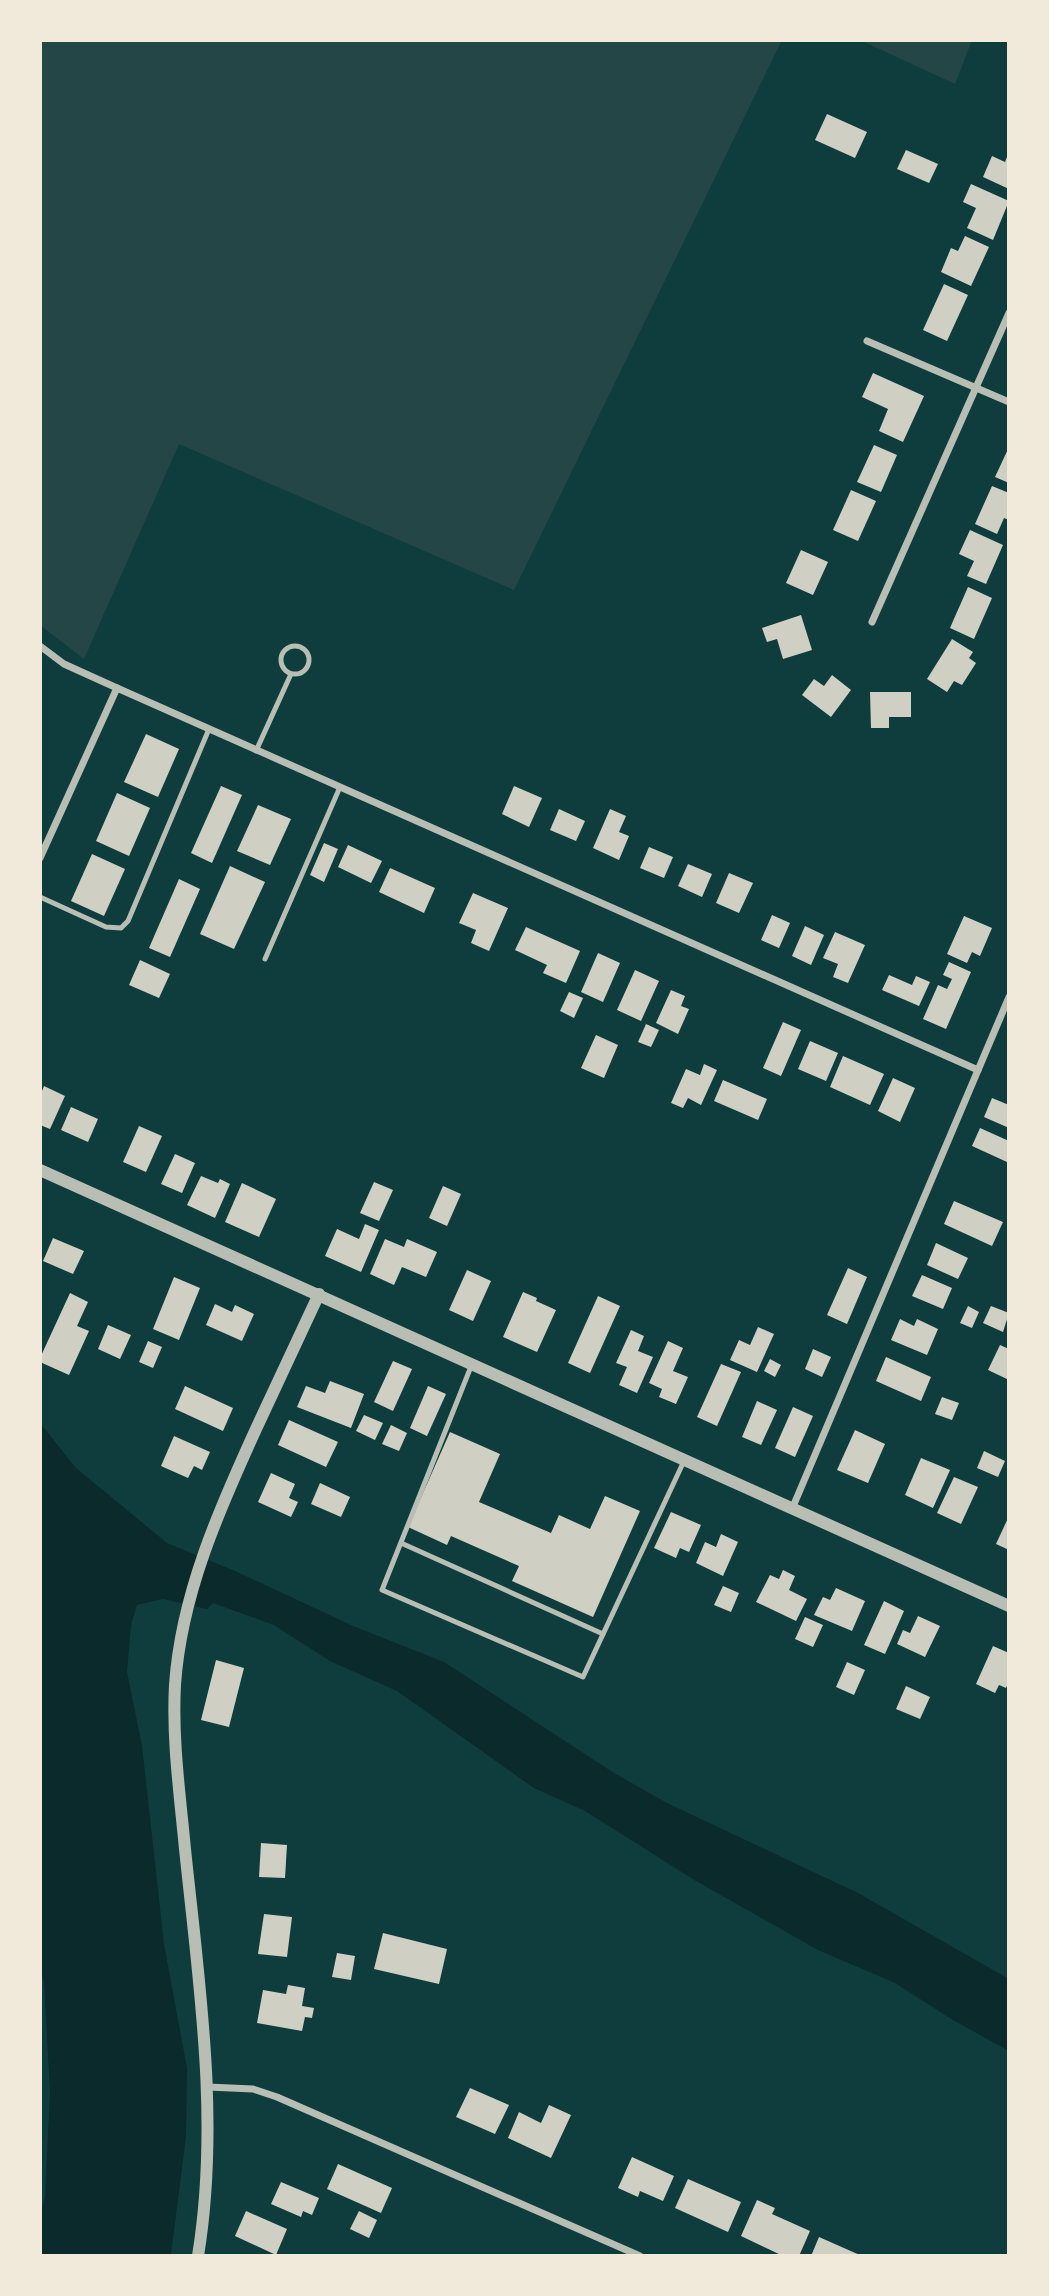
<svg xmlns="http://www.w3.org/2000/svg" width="1049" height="2296" viewBox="0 0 1049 2296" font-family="'Public Sans',sans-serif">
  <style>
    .green { fill: #244646 }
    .water { fill: #0a2a2b }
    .building { fill: #cfcfc3 }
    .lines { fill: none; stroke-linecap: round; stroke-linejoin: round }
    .service { stroke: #b8beb3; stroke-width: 5 }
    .minor { stroke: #b8beb3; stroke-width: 7 }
    .tertiary { stroke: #b8beb3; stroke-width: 12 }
  </style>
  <rect width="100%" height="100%" fill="#0f3d3e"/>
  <g class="green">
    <polygon points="40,40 782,40 514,590 179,444 84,659 40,625"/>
    <polygon points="860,40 972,40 955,84"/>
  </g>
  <polygon class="water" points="40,1423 76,1468 167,1543 235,1571 353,1626 444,1662 614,1773 667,1803 858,1893 1009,1979 1009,2051 953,2020 895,1983 818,1950 696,1881 585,1811 534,1788 397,1691 330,1661 274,1625 213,1603 207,1609 163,1599 137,1605 131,1625 127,1672 142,1746 164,1944 187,2068 186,2137 171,2254 171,2256 40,2256 40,2216 45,2197 50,2092 44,1983 40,1966"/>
  <g class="building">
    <polygon points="827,114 867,132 855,158 815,140"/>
    <polygon points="906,150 938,164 929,183 897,169"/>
    <polygon points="1009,152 1009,189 983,177 992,156 1005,162"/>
    <polygon points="971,184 1009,201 993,240 967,228 976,208 963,202"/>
    <polygon points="965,236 989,247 971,286 941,272 951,248 958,251"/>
    <polygon points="944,284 968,295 947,341 923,330"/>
    <polygon points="873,373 924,396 903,442 879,431 888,409 862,397"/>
    <polygon points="874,445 897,455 881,492 857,482"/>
    <polygon points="1009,447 1009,483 995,477"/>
    <polygon points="992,486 1009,493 1009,520 1004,518 997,534 975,524"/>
    <polygon points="851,490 876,501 858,541 833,530"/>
    <polygon points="970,530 1003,545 986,584 967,576 974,561 959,554"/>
    <polygon points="801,550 828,562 813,595 786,583"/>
    <polygon points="968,587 992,598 974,639 950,628"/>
    <polygon points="801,615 812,650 783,659 777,639 767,642 762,628"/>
    <polygon points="952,639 973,652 969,658 976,663 962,685 954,681 947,692 927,679"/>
    <polygon points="832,675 851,690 831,717 802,695 814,679 824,686"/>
    <polygon points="870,692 911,692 911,717 889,717 889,728 871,728"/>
    <polygon points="146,734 179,749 158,797 124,782"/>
    <polygon points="221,786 242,795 212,863 191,853"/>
    <polygon points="514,786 542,798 529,827 502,814"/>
    <polygon points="117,793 150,808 129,856 96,841"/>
    <polygon points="258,805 291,819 270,865 237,851"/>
    <polygon points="559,809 585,821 576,841 550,830"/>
    <polygon points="610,809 626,816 619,832 629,836 619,860 593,848"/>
    <polygon points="324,843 338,849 324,882 310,875"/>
    <polygon points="348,845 382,861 371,883 338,867"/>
    <polygon points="649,847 673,857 664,878 640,868"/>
    <polygon points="92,854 125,869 104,916 71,901"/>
    <polygon points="688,864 712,874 702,897 678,886"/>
    <polygon points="230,866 265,882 234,949 200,934"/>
    <polygon points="390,868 435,888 424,913 379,892"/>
    <polygon points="729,873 753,883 739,913 716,903"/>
    <polygon points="179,879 200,889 170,957 149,948"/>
    <polygon points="473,893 508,908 489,951 471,943 476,930 459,923"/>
    <polygon points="772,915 790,923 779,948 761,940"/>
    <polygon points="964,916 992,928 980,956 972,952 967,963 947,954"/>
    <polygon points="805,926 824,935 811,965 792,956"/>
    <polygon points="526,927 580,951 566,983 543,973 547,965 515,950"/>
    <polygon points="835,932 865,945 848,983 833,977 838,964 823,958"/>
    <polygon points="598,953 620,963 603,1002 581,992"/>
    <polygon points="140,960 170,974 159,998 129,985"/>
    <polygon points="949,962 971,972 946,1029 923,1019 938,985 947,989 952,979 943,975"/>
    <polygon points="635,970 659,981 641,1021 617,1010"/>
    <polygon points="889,975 912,985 916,976 930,982 919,1006 882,990"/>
    <polygon points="671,990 685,996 681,1006 689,1009 678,1034 656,1023"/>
    <polygon points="569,992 583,998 574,1018 560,1011"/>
    <polygon points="783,1022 801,1030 781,1076 763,1068"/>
    <polygon points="646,1024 659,1030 651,1047 638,1042"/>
    <polygon points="596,1035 618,1045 604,1078 581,1068"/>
    <polygon points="810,1041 838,1053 826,1081 798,1069"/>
    <polygon points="843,1056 884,1074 870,1105 830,1087"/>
    <polygon points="704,1064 717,1070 701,1105 688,1098 683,1108 671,1103 686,1069 700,1075"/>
    <polygon points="893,1078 915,1088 900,1122 878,1111"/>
    <polygon points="723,1080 767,1099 758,1120 714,1101"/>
    <polygon points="44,1086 65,1096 50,1129 40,1125 40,1096"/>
    <polygon points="992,1098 1009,1105 1009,1128 984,1117"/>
    <polygon points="71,1107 98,1119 88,1142 61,1130"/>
    <polygon points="139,1126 162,1136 146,1172 123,1162"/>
    <polygon points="980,1128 1009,1141 1007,1162 972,1146"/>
    <polygon points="175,1154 195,1163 182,1193 161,1184"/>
    <polygon points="201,1176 218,1183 220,1179 230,1184 215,1218 187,1205"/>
    <polygon points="374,1182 393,1190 379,1221 360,1213"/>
    <polygon points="242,1183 276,1199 259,1237 225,1222"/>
    <polygon points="443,1186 461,1194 447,1226 429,1218"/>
    <polygon points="954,1201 1003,1222 992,1246 944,1224"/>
    <polygon points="365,1224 379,1230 361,1272 325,1256 337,1229 359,1239"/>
    <polygon points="53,1238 84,1251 73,1274 43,1261"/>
    <polygon points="385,1239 404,1247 407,1239 437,1252 426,1277 402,1267 394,1285 370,1274"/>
    <polygon points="936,1243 968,1258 958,1279 927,1265"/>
    <polygon points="848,1268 867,1277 847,1324 827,1315"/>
    <polygon points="467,1270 491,1281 473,1321 449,1310"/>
    <polygon points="922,1275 952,1288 943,1309 912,1296"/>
    <polygon points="174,1277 200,1288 179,1340 153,1329"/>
    <polygon points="523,1292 537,1298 536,1301 556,1310 537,1352 503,1337"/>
    <polygon points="70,1293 88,1302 77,1326 89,1331 69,1375 40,1362 40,1358"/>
    <polygon points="598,1296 620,1306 590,1373 568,1363"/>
    <polygon points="215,1304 232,1312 235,1305 254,1314 242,1341 206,1325"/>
    <polygon points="968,1306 979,1312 972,1328 960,1323"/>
    <polygon points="991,1306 1009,1313 1003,1332 983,1323"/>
    <polygon points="900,1319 914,1326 917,1319 938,1329 927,1355 891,1340"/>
    <polygon points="108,1325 131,1335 120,1359 98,1349"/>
    <polygon points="758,1327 774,1334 757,1372 730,1360 739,1340 750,1345"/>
    <polygon points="631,1330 644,1336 638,1351 653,1357 637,1393 619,1385 627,1367 616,1363"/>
    <polygon points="148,1341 162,1347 153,1368 139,1362"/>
    <polygon points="668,1341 683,1348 673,1371 688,1377 676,1404 659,1397 662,1389 649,1383"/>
    <polygon points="1000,1345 1009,1349 1009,1380 988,1370"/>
    <polygon points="813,1349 831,1357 822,1377 805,1369"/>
    <polygon points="886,1357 931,1377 921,1401 876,1381"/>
    <polygon points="770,1359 781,1365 775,1377 764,1371"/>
    <polygon points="393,1361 412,1369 393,1411 374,1402"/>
    <polygon points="721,1364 741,1372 717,1426 697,1417"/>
    <polygon points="330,1381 364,1394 351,1428 297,1407 306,1386 325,1393"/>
    <polygon points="185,1386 233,1408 223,1431 175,1409"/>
    <polygon points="428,1386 446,1394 427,1436 410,1428"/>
    <polygon points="942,1397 959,1403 952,1420 935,1414"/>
    <polygon points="757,1401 777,1410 761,1445 742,1437"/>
    <polygon points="793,1407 813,1416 795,1457 775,1448"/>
    <polygon points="364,1415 383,1423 375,1440 356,1431"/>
    <polygon points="289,1420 338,1442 326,1467 278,1445"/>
    <polygon points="391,1425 407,1433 399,1451 382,1444"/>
    <polygon points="855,1430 885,1444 868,1483 837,1470"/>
    <polygon points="450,1432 500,1454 479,1502 551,1533 559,1515 590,1529 605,1496 640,1511 593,1617 512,1581 519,1566 451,1536 447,1545 408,1527"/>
    <polygon points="174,1436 210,1452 202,1470 194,1466 188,1478 161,1466"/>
    <polygon points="984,1451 1005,1461 998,1477 977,1468"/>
    <polygon points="921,1458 950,1470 933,1508 905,1495"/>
    <polygon points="271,1473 295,1484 289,1498 298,1502 291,1517 258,1502"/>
    <polygon points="954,1477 978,1487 961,1524 937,1513"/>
    <polygon points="320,1483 350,1497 341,1517 311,1504"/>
    <polygon points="671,1512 701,1525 689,1552 680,1548 676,1558 654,1548"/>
    <polygon points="1009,1516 1009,1550 996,1544"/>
    <polygon points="721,1534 738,1542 723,1576 696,1563 705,1542 716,1547"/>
    <polygon points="783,1570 795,1576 789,1590 807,1599 796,1621 756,1602 770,1575 779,1579"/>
    <polygon points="723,1586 739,1593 731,1612 714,1605"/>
    <polygon points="836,1588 865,1601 852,1631 814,1615 823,1597 830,1600"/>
    <polygon points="884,1601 904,1611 885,1654 864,1645"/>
    <polygon points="918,1616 940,1626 925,1657 897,1644 903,1630 910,1633"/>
    <polygon points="805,1617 823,1625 813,1647 795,1639"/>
    <polygon points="993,1646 1009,1653 1009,1681 1006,1688 999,1685 995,1693 976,1684"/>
    <polygon points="216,1660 244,1668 229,1727 201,1720"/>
    <polygon points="847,1662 865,1670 854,1695 836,1687"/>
    <polygon points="906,1686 930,1697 920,1719 896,1709"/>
    <polygon points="261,1843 287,1845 285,1878 259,1877"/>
    <polygon points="264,1914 292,1917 287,1957 258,1954"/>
    <polygon points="383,1933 447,1949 439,1984 374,1969"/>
    <polygon points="337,1953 355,1956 351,1980 332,1977"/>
    <polygon points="288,1985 305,1988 302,2006 314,2008 312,2018 305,2017 302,2031 257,2023 263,1990 286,1994"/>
    <polygon points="470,2088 509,2105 495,2134 456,2117"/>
    <polygon points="549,2105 571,2115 551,2158 508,2138 519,2112 541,2123"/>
    <polygon points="632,2157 674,2176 663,2201 640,2191 638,2197 618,2188"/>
    <polygon points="338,2164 392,2188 381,2213 327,2189"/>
    <polygon points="688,2179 741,2202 728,2232 675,2208"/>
    <polygon points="281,2182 319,2198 312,2215 303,2211 301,2217 271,2204"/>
    <polygon points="757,2200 775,2208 772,2214 810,2231 799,2256 783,2256 741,2236"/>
    <polygon points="246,2211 287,2229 276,2255 235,2236"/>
    <polygon points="359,2211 377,2220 369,2238 350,2229"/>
    <polygon points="819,2237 862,2256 811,2256"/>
  </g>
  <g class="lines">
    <g class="service">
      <circle cx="295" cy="660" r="14"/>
      <polyline points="256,751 291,674"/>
      <polyline points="40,897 106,927 121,928 128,921 209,729"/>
      <polyline points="265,959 340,787"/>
      <polyline points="472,1364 382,1590 583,1677 684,1461"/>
      <polyline points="401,1543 603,1634"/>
    </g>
    <g class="minor">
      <polyline points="867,341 1009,402"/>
      <polyline points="872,622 1009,313"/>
      <polyline points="40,646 64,664 117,688 978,1070"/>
      <polyline points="40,858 117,688"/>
      <polyline points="792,1509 1009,997"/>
      <polyline points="208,2087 253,2089 277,2097 640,2256"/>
    </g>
    <g class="tertiary">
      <polyline points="40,1170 1009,1606"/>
      <path d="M198,2256C220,2121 199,1984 185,1849C180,1795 172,1740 175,1685C181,1595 219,1510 256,1429C277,1384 298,1339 319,1294"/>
    </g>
  </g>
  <rect width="1049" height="2296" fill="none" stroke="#f1e9da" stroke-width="84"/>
</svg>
